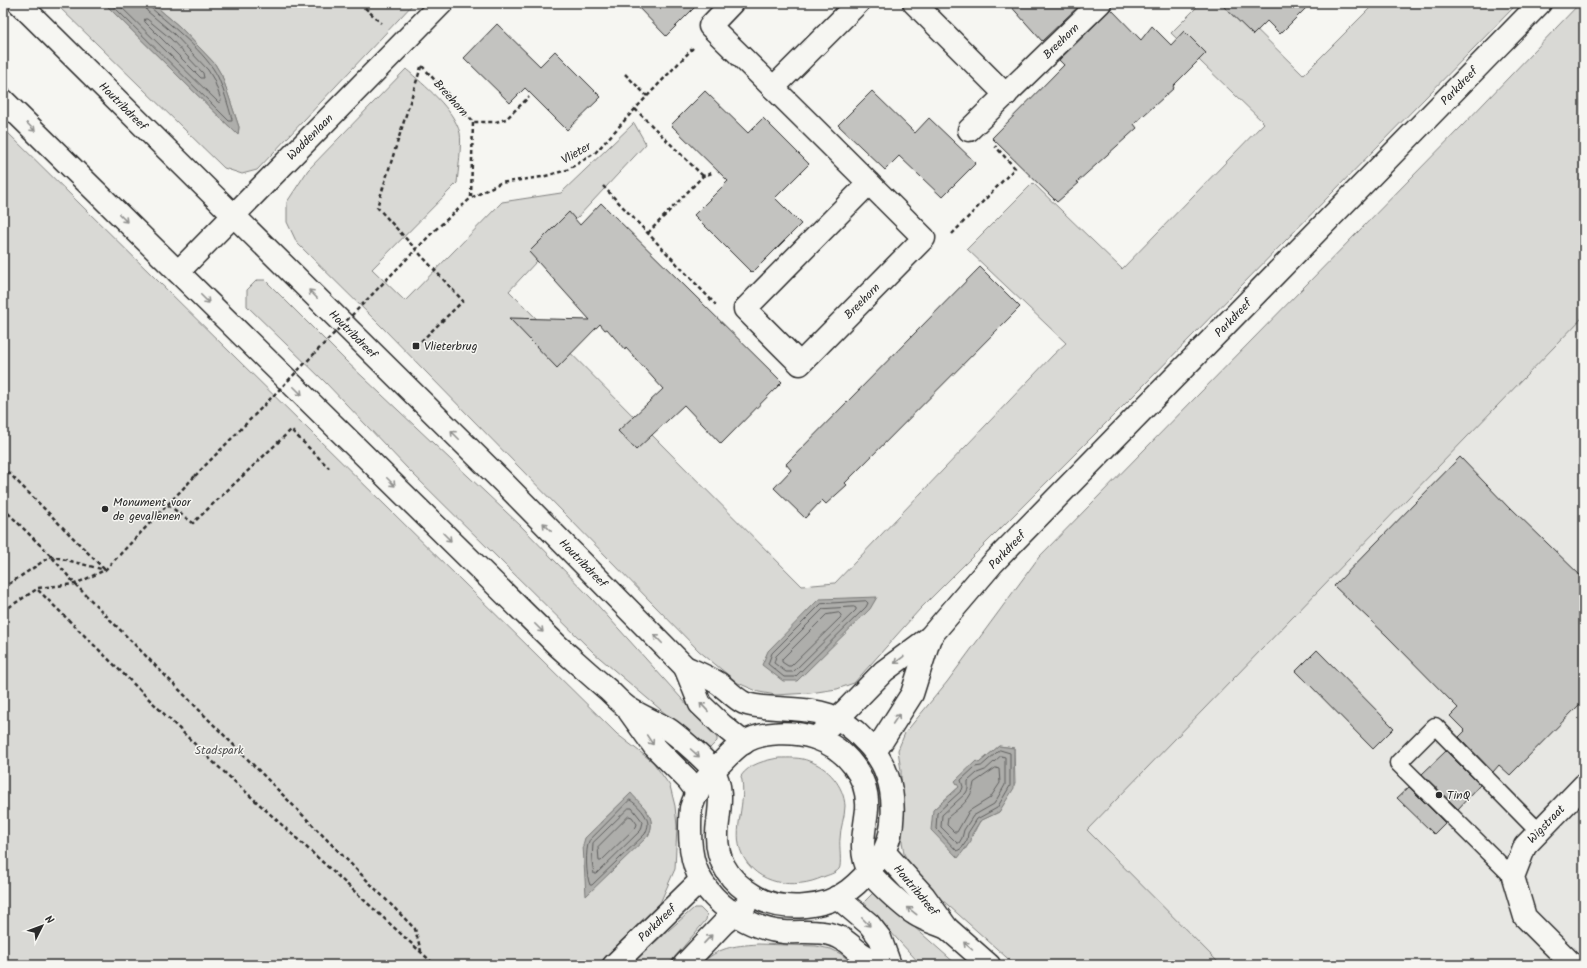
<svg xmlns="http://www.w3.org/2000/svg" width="1587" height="968" viewBox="0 0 1587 968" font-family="Kalam,sans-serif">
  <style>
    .built { fill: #e7e7e3 }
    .green { fill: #d9d9d5; stroke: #828280; fill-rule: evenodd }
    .water { fill: #aeaeab; stroke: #7a7a78 }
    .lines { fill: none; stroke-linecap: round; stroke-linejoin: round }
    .shore { stroke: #5f5f5e; stroke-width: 1 }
    .building { fill: #c3c3c0; stroke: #2b2b2b }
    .lane-casing { stroke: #2b2b2b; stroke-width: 19 }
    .street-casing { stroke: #2b2b2b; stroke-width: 25 }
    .secondary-casing { stroke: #2b2b2b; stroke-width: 25 }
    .path { stroke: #2b2b2b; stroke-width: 2.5; stroke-dasharray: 4 3; stroke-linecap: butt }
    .lane { stroke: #f6f6f2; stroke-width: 16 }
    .street { stroke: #f6f6f2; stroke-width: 22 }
    .secondary { stroke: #f6f6f2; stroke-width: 22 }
    .path-bridge { stroke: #2b2b2b; stroke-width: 2.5; stroke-dasharray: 4 3; stroke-linecap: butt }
    .oneway { stroke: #90908e }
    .poi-dot { fill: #2b2b2b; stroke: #f6f6f2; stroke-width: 1.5 }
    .labels { text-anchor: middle; stroke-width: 3; stroke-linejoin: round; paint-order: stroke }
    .street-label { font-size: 12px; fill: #2b2b2b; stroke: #f6f6f2 }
    .poi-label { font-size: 12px; fill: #2b2b2b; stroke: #f6f6f2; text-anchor: start }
    .park-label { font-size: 12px; fill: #565656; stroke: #f6f6f2 }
  </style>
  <rect width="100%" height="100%" fill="#f6f6f2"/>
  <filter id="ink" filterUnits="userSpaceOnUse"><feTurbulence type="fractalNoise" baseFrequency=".025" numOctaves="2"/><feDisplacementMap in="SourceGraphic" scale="8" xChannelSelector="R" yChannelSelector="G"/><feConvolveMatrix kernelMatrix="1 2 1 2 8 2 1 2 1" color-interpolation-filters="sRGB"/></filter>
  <g filter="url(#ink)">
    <polygon class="built" points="1584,302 1584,965 1173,965 1044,823"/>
    <g class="green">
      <polygon points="55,3 104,3 238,135 239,127 222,76 215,64 180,27 152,3 414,3 257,170 242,174 224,168"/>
      <path d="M1201,3H1230L1303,75L1375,3H1518L1147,382L920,609L854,683L837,689L810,693L776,695L759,692L738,683L699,651L381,326L297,243L287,222V202L308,170L406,69C425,86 453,108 460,133C462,142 458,173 457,183L372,269L405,301L502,202L561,193L634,123L646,144L509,291L802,586L835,583L1053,355L1066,343L967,249L1033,183L1122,269L1264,123L1171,33ZM876,597L869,609L797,681Z"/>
      <path d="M1580,3H1584V316L1087,830L1221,965H1015L921,881L904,854L902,841L901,771L898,750L905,733L947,682L1039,557L1463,125ZM999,746L1014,748L1015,783L999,812L980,821L965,850L933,810L959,787L976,762L978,764Z"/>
      <path d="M3,128L617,734L653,762L670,786L675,806L677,826L675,869L660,903L597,965H3ZM631,794C643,807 658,817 648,836L600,823Z"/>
      <polygon points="257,280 265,280 346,361 521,526 592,599 717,738 717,741 710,748 707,749 594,653 407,468 325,382 247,306 247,290"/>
      <path d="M779,758C789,758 800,757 809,761C828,767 844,786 845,806C845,817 840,828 840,839C839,844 842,866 839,869C836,873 828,875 823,877C795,890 756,885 742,854C731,830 748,802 741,776C749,764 766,760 779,758Z"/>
      <polygon points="873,893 877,894 957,965 921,965 866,905 864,902"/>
      <polygon points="694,908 700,908 707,915 706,920 668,965 629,965"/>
      <path d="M758,944L816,946L831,949L841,954L855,965H804L802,963L784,962L781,965H699C720,947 731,946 758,944Z"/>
    </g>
    <g class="water">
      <polygon points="104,3 152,3 180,27 215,64 222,76 239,127 238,135"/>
      <polygon points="877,597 870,609 797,681 783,681 762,665 768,651 819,599"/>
      <polygon points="999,746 1014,748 1014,788 999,812 980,821 972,834 971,841 958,858 931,830 933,810 959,787 955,781 976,761 979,763"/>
      <path d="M631,793C643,807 658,817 648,836L586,896L583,845L585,838Z"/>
    </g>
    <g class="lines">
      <g class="shore">
        <path d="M110,3L229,121H232V119C228,105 224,90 218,77C207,54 171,25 151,8L150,3"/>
        <polyline points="117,3 218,102 220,103 221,100 214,80 208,70 174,34 147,11 145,3"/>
        <polygon points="145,19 147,19 170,38 203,73 204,78 201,78 145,22"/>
        <polygon points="866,601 868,603 866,607 795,677 784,677 768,664 772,653 821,604"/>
        <polygon points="854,607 856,608 856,610 793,672 786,672 774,663 776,656 823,609"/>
        <polygon points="839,613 841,615 841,617 791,666 788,666 782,662 782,659 826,615"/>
        <polygon points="1000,750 1010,753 1010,786 997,808 977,819 968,833 967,840 962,848 957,851 936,829 937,813 962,790 963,787 961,780 975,767 981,766"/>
        <polygon points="1001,756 1005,757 1005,785 994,804 973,816 964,830 962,838 959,843 957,843 941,827 942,815 966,793 968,789 968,781 977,773 985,770"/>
        <path d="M996,768L999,769L1000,783L990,798L969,811L957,832H954L947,825L948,817C960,807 972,800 974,783Z"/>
        <path d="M630,800C637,804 648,816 648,824C648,828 646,831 645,834L592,885H590C586,876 585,850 589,841Z"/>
        <polygon points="629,808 632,808 643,822 641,830 596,874 594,874 592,861 593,843"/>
        <polygon points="629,816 632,817 637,824 636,827 601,861 599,861 598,847"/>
      </g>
    </g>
    <g class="building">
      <polygon points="634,3 699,3 666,36"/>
      <polygon points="1008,3 1082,3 1042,41"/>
      <polygon points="1220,3 1311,3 1280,34 1267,21 1253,35"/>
      <polygon points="1111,9 1141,40 1152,26 1171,45 1184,31 1206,53 1173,86 1174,88 1134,124 1137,128 1077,182 1079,183 1057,202 992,138 1064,65 1059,60"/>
      <polygon points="497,24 540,66 555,51 601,97 567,130 525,88 510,103 464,58"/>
      <polygon points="705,91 748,133 763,118 809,164 775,198 801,224 752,273 694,215 728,181 671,125"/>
      <polygon points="872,91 915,133 929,118 976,163 942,197 899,156 885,170 838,125"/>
      <polygon points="601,203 782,382 721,444 684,405 636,450 618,431 663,389 626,348 625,350 607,329 605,330 600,324 557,368 509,318 590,320 529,252 569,212 580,225"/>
      <polygon points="980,267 1020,307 845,483 847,485 826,504 822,500 805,518 774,488 791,470 786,464"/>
      <polygon points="1460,457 1510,509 1511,508 1584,579 1584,700 1510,775 1499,765 1493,772 1459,737 1465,731 1450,716 1458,708 1386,635 1334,586"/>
      <polygon points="1317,650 1394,728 1373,749 1296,671"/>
      <polygon points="1446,751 1480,785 1458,809 1422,774"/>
      <polygon points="1409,787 1445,823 1434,834 1397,798"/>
    </g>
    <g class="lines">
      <g class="lane-casing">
        <polyline id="lane" points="1513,877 1398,763 1435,726 1539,832"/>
      </g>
      <g class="street-casing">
        <g id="street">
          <path d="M732,3L710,26C782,96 853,167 924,238L800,364L745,309L869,183"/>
          <polyline points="914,3 1006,95"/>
          <polyline points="773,88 858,3"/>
          <polyline points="969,130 1100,3"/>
          <polyline points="178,272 442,3"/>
          <polyline points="1573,965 1525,917 1513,877 1525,846 1584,785"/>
        </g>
      </g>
      <g class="secondary-casing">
        <g id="secondary">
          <path d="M3,100L558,646C574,660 590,675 607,689C614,695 620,703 628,708C640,716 655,722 668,729C676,734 708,762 713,770C723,786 720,805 718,822C713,856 726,880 756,897C782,912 825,909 849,890C858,883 867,874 874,864C878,860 882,856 884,851C895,830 895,797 887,775C883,763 874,750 865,741C836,709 816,711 776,708C765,707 755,707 744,703C734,698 727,689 718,683C708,677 696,672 685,667L504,483L19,3"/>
          <polyline points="685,667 700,704 722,725 744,743"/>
          <polyline points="629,711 654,746 688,780 698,793"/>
          <polyline points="816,738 847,709 884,671 930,637 993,563 1540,3"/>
          <polyline points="875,752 912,694 930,637"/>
          <polyline points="884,852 924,896 947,928 989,965"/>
          <polyline points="837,897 869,924 880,938 890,965"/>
          <polyline points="614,965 700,881"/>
          <polyline points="684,965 724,923 745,906"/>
          <path d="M884,965C877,962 869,959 862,954C852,948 846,938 833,935C818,930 800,933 784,932C758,930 732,916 714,897C695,877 690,857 690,829C690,823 690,815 691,808C696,791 707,776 720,764C727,757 734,749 743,743C762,731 794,731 815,738C845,748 869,776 867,809C865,830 858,851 869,871C873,879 906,909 915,914C924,920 937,924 947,928"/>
        </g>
      </g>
      <g class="path">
        <polyline points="360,3 381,23"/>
        <polyline points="422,66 473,122 496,122 506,119 529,97"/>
        <polyline points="625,74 647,96"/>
        <polyline points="635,109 703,176"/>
        <polyline points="603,186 716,305"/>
        <polyline points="471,197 473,122"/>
        <polyline points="435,230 471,198 500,183 542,177 567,170 595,153 635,109 693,48"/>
        <polyline points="648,233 703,176 712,173"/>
        <polyline points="952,234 1015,168 995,146"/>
        <polyline points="416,346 463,301 377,207 421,67"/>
        <polyline points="3,467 105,570"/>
        <polyline points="168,505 193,523 291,430 329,468"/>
        <polyline points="3,508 51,556 75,584 415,929 421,951"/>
        <polyline points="3,588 51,556 105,570"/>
        <polyline points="38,588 75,584 105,570 195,476"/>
        <polyline points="3,611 37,589 211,760 435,965"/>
      </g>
      <use href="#lane" class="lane"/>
      <use href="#street" class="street"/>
      <use href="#secondary" class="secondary"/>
      <polyline class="path-bridge" points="195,476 435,230"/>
    </g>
    <defs><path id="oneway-shaft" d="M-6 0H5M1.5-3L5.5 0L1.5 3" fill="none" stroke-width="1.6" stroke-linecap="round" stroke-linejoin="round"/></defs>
    <g class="oneway">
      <use href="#oneway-shaft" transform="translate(31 127) rotate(45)"/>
      <use href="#oneway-shaft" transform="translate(123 218) rotate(45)"/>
      <use href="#oneway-shaft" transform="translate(313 294) rotate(-135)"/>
      <use href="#oneway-shaft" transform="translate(205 299) rotate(45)"/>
      <use href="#oneway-shaft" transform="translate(298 391) rotate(45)"/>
      <use href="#oneway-shaft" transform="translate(455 435) rotate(-135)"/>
      <use href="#oneway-shaft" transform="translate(391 482) rotate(45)"/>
      <use href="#oneway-shaft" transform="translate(547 527) rotate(-134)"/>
      <use href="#oneway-shaft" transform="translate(447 537) rotate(45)"/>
      <use href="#oneway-shaft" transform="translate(539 628) rotate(45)"/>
      <use href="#oneway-shaft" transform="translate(658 639) rotate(-134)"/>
      <use href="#oneway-shaft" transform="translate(899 660) rotate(143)"/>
      <use href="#oneway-shaft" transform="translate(704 707) rotate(-133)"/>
      <use href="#oneway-shaft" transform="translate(896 719) rotate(-56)"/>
      <use href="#oneway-shaft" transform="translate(650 740) rotate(56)"/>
      <use href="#oneway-shaft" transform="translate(695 753) rotate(42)"/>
      <use href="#oneway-shaft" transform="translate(912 911) rotate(-142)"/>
      <use href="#oneway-shaft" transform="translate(866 922) rotate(45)"/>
      <use href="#oneway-shaft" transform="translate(708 939) rotate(-47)"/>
      <use href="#oneway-shaft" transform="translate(968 946) rotate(-138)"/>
    </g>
  </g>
  <g class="poi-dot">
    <rect x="412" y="342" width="8" height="8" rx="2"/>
    <circle cx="105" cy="509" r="4"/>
    <circle cx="1439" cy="795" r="4"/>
  </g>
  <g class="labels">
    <g class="street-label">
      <text transform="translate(1061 41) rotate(-44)" y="4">Breehorn</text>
      <text transform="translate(1459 86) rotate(-46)" y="4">Parkdreef</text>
      <text transform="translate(451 98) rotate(48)" y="4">Breehorn</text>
      <text transform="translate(123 106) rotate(45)" y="4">Houtribdreef</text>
      <text transform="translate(310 137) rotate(-45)" y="4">Waddenlaan</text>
      <text transform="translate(576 153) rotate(-30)" y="4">Vlieter</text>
      <text transform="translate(862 301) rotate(-45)" y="4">Breehorn</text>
      <text transform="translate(1233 318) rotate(-46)" y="4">Parkdreef</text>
      <text transform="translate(353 334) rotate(45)" y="4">Houtribdreef</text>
      <text transform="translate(1007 550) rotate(-46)" y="4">Parkdreef</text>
      <text transform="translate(583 563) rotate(46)" y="4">Houtribdreef</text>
      <text transform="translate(1546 824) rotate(-46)" y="4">Wigstraat</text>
      <text transform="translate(916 890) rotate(50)" y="4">Houtribdreef</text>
      <text transform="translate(657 923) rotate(-44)" y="4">Parkdreef</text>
    </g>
    <g class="poi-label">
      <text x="424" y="350">Vlieterbrug</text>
      <text x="113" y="506">Monument voor<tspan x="113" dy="14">de gevallenen</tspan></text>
      <text x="1447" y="799">TinQ</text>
    </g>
    <g class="park-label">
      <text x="219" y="754">Stadspark</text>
    </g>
  </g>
  <rect width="1587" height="968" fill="none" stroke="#f6f6f2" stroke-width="16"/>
  <rect x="8" y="8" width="1571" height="952" fill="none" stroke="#2b2b2b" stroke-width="1.5" filter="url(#ink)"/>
  <g transform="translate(42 926) rotate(48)" stroke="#f6f6f2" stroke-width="3" paint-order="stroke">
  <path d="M0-3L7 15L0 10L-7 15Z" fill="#2b2b2b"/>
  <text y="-6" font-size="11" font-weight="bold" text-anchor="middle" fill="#2b2b2b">N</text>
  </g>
</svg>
